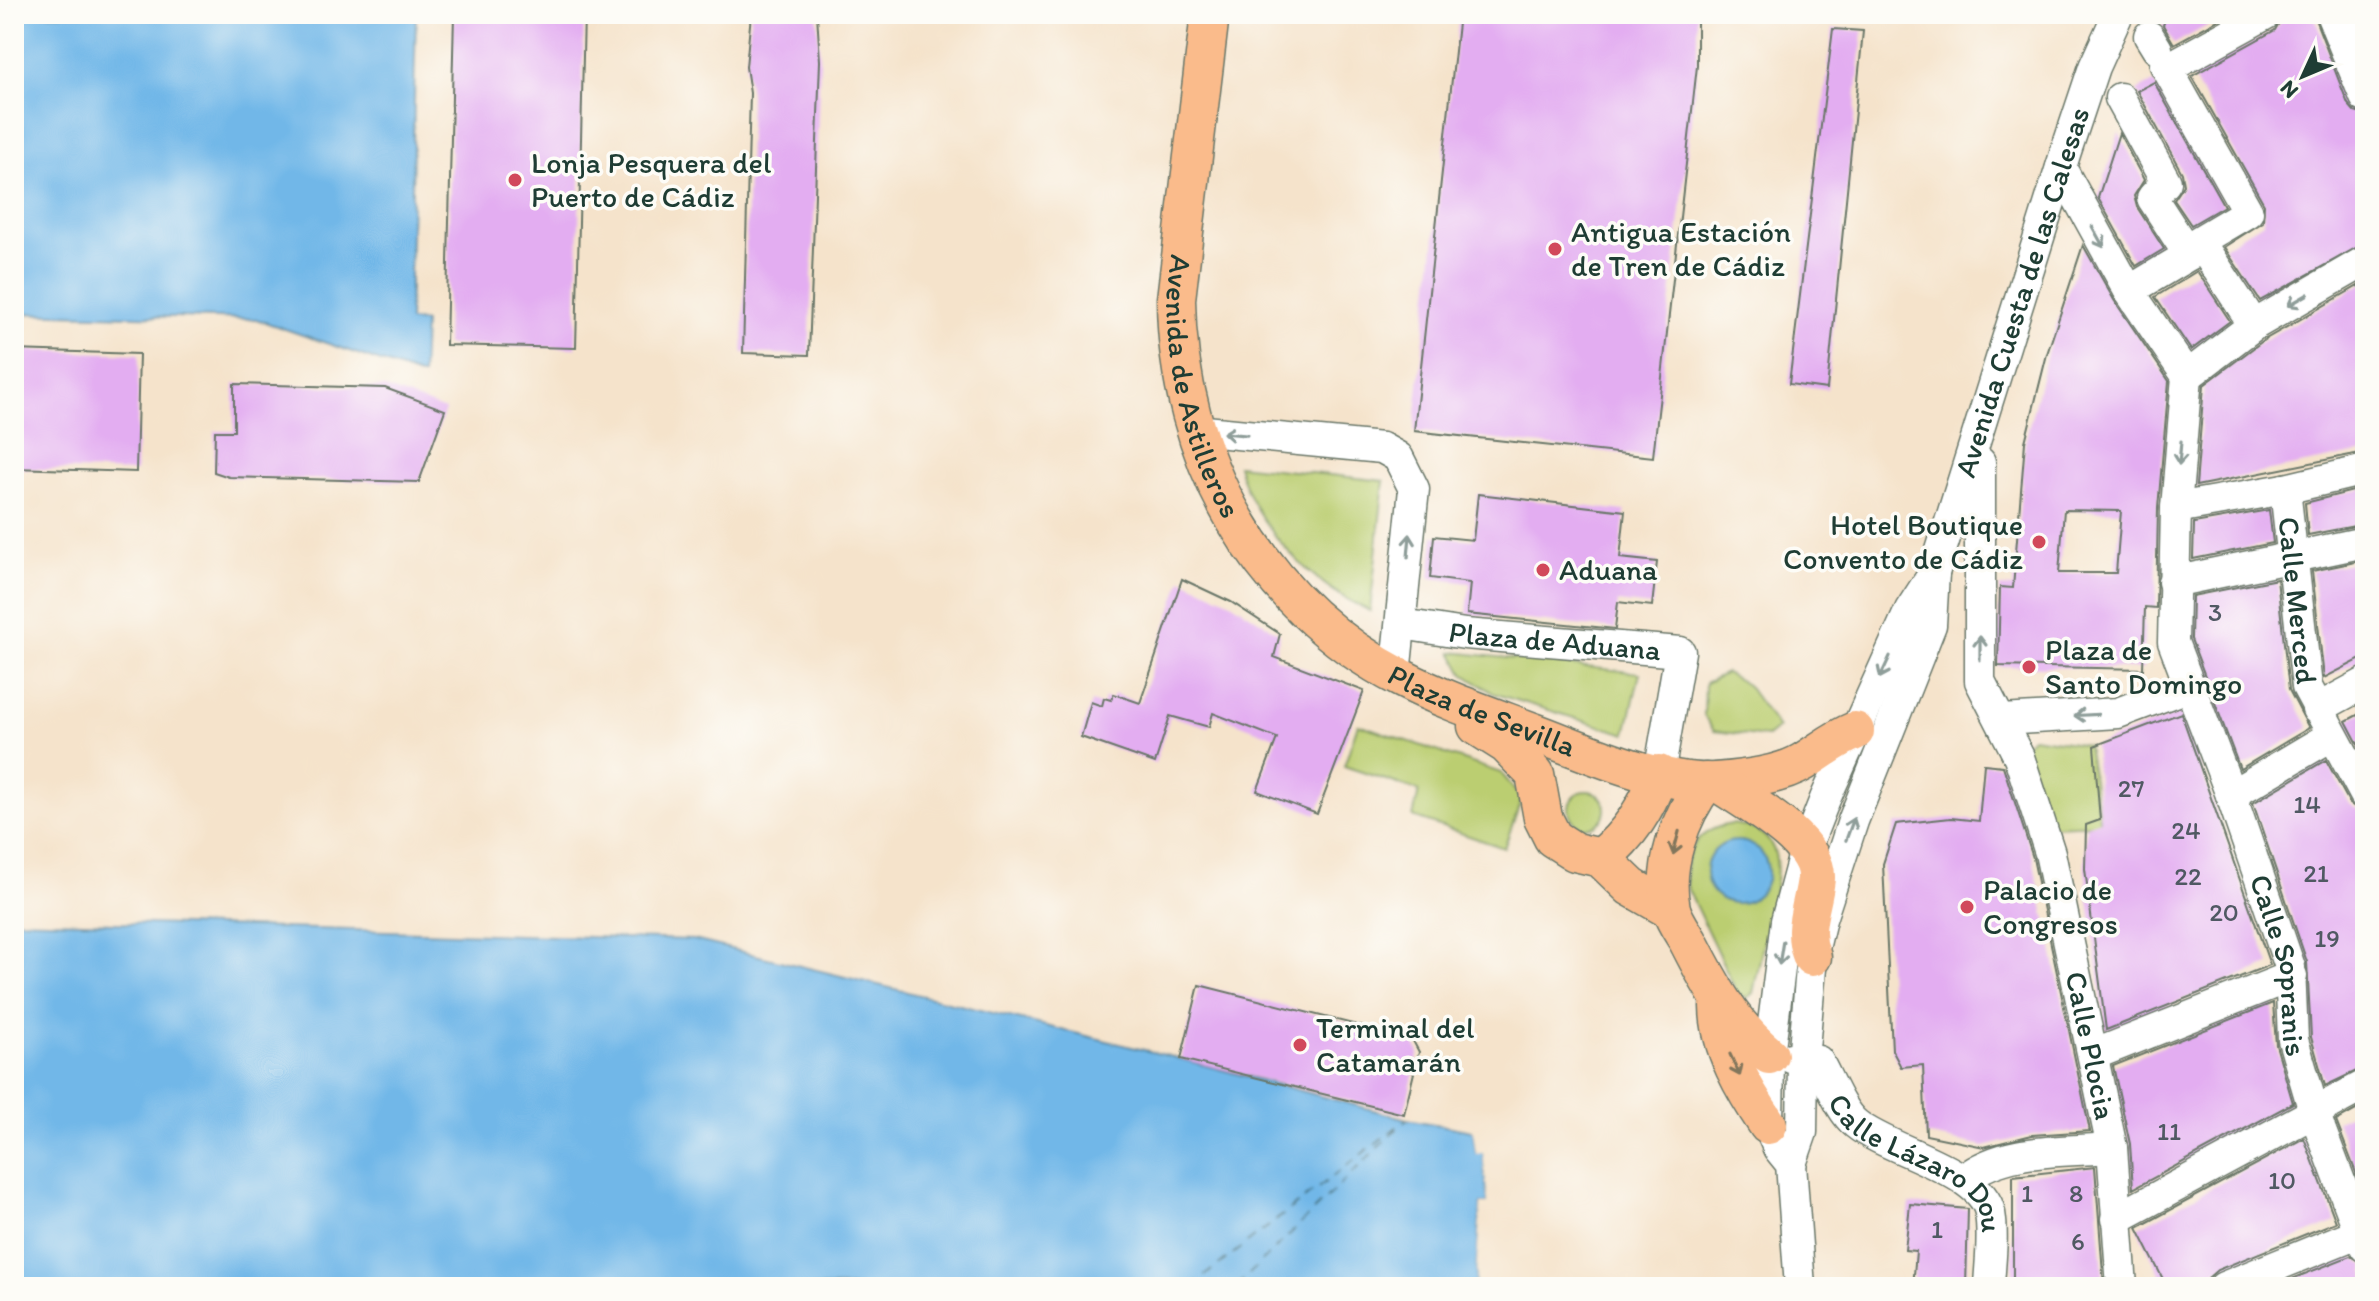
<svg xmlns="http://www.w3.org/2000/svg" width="2379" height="1301" viewBox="0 0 2379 1301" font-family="Itim,sans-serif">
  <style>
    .green { fill: #bbce71; stroke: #6d8652; stroke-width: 2 }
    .water { fill: #71b7e8; stroke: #487a8e; stroke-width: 2 }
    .pier { fill: #f5e3cb }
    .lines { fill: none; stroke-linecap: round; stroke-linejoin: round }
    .ferry { stroke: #38626a; stroke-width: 2; stroke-dasharray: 10 8; stroke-linecap: butt }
    .building { fill: #e3adf1; fill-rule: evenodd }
    .minor-casing { stroke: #6a7769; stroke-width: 33 }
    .major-casing { stroke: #6a7769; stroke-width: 41 }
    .minor { stroke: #fff; stroke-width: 30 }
    .major { stroke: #fabb8b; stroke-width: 38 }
    .oneway { stroke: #8f9e9a }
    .oneway2 { stroke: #82765b }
    .poi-dot { fill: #d1495b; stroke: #fdfcf7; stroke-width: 3 }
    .labels { text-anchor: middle; stroke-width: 7; stroke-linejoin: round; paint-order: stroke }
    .number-label { font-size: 26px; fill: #505963 }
    .poi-label { font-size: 30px; fill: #1f3d34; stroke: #fdfcf7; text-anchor: start }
    .street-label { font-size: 30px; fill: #1f3d34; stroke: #fdfcf7 }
  </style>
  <rect width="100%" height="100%" fill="#fdfcf7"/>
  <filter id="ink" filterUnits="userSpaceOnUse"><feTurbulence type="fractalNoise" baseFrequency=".0125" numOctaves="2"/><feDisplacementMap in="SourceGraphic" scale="16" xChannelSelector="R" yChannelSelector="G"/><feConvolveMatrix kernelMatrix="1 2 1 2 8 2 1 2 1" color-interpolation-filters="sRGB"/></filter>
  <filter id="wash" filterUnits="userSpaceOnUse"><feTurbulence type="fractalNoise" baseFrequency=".006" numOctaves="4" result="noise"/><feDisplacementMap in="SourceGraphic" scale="32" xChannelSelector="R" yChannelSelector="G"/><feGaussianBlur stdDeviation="1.8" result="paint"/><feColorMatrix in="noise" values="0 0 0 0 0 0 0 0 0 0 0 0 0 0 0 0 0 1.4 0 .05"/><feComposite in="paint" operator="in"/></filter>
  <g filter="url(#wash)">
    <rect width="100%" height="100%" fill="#f5e3cb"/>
    <g class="green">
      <path d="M1238,465L1384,481L1370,611C1313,586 1254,526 1238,465Z"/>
      <polygon points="1452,652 1640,673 1626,734 1493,693 1464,674"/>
      <polygon points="1726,673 1747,685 1778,728 1767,737 1714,731 1704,716 1705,683"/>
      <polygon points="1358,724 1501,773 1522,798 1504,848 1413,817 1419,791 1344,766"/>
      <polygon points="2032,737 2087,745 2100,824 2050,826 2024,745"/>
      <circle cx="1587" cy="809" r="18"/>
      <path d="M1732,824C1792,830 1777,879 1769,920C1763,945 1758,969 1753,993L1747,998L1738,995L1688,890C1680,855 1696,829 1732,824Z"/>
    </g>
    <g class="water">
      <polygon points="14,14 416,14 409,321 424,322 422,376 256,319 14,313"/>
      <circle cx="1737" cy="872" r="31"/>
      <polygon points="14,920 694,940 1181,1059 1407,1119 1473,1131 1476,1153 1483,1152 1488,1204 1481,1204 1475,1287 14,1287"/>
    </g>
    <polygon class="pier" points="1473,1131 1477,1132 1479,1149 1487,1151 1492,1204 1485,1208 1479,1287 1475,1287 1481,1204 1488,1204 1483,1153 1476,1154"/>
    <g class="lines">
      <g class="ferry">
        <polyline points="1190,1287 1407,1119"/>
        <polyline points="1236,1287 1401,1125"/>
      </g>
    </g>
    <g id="blocks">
      <g class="building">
        <polygon points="454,14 584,14 576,348 446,345"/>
        <polygon points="751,14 817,14 820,61 809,355 743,353 750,93 746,67"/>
        <polygon points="1459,14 1697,14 1697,66 1653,457 1414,431"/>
        <polygon points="2168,14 2229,14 2174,44 2163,25"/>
        <polygon points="2284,14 2313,14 2348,104 2355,112 2365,115 2365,243 2260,301 2224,247 2263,222 2264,204 2192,76 2275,30"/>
        <polygon points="1833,29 1863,31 1827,389 1789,384"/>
        <polygon points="2154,82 2224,206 2191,225 2174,200 2184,185 2182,173 2137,91"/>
        <polygon points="2119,133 2144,180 2134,196 2137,207 2164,249 2136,266 2098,198"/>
        <path d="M2083,245L2114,300L2169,381L2158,508L2156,608L2145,607L2143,669L1998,666L2000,587L2013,588L2025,442L2047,354ZM2064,510L2121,511L2116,573H2059Z"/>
        <polygon points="2197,271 2230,321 2191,350 2155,297"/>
        <polygon points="2365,282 2365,452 2196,486 2204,385 2264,340"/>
        <polygon points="14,350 139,354 136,472 14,468"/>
        <polygon points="234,384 385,388 445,410 419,482 229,477 214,472 215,431 234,431"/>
        <polygon points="2365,488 2365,524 2308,535 2305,503"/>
        <polygon points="1478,494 1625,511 1620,558 1657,562 1652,606 1618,602 1615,629 1467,614 1470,583 1430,578 1434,536 1473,540"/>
        <polygon points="2269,510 2273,543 2193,559 2194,523"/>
        <polygon points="2365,560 2365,657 2324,678 2312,571"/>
        <polygon points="1182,579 1231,602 1280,634 1274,657 1364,691 1317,814 1257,791 1277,738 1213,713 1209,727 1170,716 1155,763 1081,737 1091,702 1102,706 1104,698 1111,700 1114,694 1140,703"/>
        <polygon points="2277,579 2289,690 2309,728 2240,769 2191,639 2192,596"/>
        <polygon points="2365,711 2365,757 2346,721"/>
        <polygon points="2181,713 2270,965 2106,1030 2085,869 2086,825 2100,820 2094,746"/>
        <polygon points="2326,760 2350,804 2365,813 2365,1067 2325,1086 2311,1037 2307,962 2253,803"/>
        <polygon points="1984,764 2003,766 2033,858 2090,1131 2032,1135 1984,1147 1926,1135 1923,1065 1901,1067 1892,1050 1883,864 1896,824 1951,818 1979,821"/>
        <polygon points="1199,985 1412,1039 1419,1052 1404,1114 1181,1059"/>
        <polygon points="2273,1003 2276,1045 2293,1103 2133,1189 2130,1144 2113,1066"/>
        <polygon points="2365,1105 2365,1196 2336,1121"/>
        <polygon points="2304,1138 2336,1222 2217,1270 2209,1277 2206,1287 2167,1287 2137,1228"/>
        <polygon points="2095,1167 2104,1287 2013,1287 2013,1176"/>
        <polygon points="1910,1204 1968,1209 1966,1287 1913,1287 1916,1251 1905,1250"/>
        <polygon points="2350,1256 2365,1265 2365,1287 2272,1287"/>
      </g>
    </g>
  </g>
  <g filter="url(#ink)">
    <use href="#blocks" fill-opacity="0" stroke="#6a7769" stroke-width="2"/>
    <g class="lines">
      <g class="minor-casing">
        <g id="minor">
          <polyline points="2331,14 2365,97"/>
          <polyline points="2339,32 2365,21"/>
          <polyline points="2149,36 2157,49"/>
          <polyline points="2165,65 2248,212 2199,241 2254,325"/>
          <polyline points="2168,68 2266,14"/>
          <polyline points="2120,98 2166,182 2152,198 2189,255"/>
          <polyline points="2061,168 2129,291 2187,376"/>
          <polyline points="2129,291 2204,246"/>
          <path id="s1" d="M2187,376L2176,508L2173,642L2231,795L2290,967L2293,1040L2315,1115L2365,1247"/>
          <polyline points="2187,376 2254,325 2365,261"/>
          <polyline points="1195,430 1382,448 1398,457 1414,489 1395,675"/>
          <path id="s2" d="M1980,462V681L2019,757L2050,853L2112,1148L2122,1287"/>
          <path id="s3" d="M2285,489L2307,687L2365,795"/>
          <polyline points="2176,508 2285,489 2365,470"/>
          <polyline points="2173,582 2365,542"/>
          <path id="s4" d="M1402,624L1465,634L1680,652L1659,774"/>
          <polyline points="2317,709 2365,683"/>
          <polyline points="2002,720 2118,713 2187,687"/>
          <polyline points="2231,795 2331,736"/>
          <polyline points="2093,1055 2292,976"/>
          <path id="s5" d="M1791,1058L1818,1061C1829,1080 1840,1111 1856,1124C1889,1151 1983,1171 1990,1213C1994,1237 1990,1263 1989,1287"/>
          <polyline points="1791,1164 1802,1132 1803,1060 1812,957 1821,919 1853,821 1931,625 1934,573"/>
          <path d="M1964,1179C2004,1147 2063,1152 2112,1148"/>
          <polyline points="2116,1219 2365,1085"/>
          <path id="s6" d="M1800,1287L1791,1164L1778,1148L1768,1125L1769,1055L1786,921L1805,850L1825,799L1910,610L1934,573L2066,151L2094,67L2118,14"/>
          <polyline points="2224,1287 2365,1230"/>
        </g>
      </g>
      <g class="major-casing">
        <g id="major">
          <path id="s7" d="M1210,14L1176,299C1177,457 1258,604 1401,678C1443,700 1491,716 1536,733C1587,752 1660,785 1715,782C1742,780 1780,776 1803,762C1821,751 1835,739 1855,731"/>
          <polyline points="1477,726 1507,745 1535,774 1543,818 1553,838 1575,852 1601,858 1631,887 1671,910"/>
          <path d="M1706,782C1680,816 1662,866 1671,909C1674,920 1682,931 1688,941C1710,984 1731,1024 1769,1055"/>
          <path d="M1717,782C1745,801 1818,840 1816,878C1813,908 1800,928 1812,957"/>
          <path d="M1601,858C1630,834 1646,809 1659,774"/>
          <path d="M1719,1006C1719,1048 1745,1091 1768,1125"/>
        </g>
      </g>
      <use href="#minor" class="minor"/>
      <use href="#major" class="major"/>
    </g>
    <defs><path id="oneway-shaft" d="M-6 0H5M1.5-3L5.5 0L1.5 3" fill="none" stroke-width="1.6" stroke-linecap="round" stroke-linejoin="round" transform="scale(2)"/></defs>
    <g class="oneway">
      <use href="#oneway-shaft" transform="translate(2098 237) rotate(61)"/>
      <use href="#oneway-shaft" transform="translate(2298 300) rotate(150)"/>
      <use href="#oneway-shaft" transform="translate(1235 434) rotate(-175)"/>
      <use href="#oneway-shaft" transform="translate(2180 453) rotate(95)"/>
      <use href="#oneway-shaft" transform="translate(1409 546) rotate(-85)"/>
      <use href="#oneway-shaft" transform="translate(1980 648) rotate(-90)"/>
      <use href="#oneway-shaft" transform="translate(1885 667) rotate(115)"/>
      <use href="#oneway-shaft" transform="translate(2086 715) rotate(177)"/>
      <use href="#oneway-shaft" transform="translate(1850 829) rotate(-70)"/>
      <use href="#oneway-shaft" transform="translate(1781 953) rotate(99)"/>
    </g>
    <g class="oneway2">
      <use href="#oneway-shaft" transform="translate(1676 843) rotate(105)"/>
      <use href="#oneway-shaft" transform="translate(1735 1065) rotate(65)"/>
    </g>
  </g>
  <g class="poi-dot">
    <circle cx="515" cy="180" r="8"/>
    <circle cx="1555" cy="249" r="8"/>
    <circle cx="2039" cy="542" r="8"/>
    <circle cx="1543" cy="570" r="8"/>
    <circle cx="2029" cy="667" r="8"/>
    <circle cx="1967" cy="907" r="8"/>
    <circle cx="1300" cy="1045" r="8"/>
  </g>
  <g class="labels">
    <g class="number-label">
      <text x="2215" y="621">3</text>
      <text x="2131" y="797">27</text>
      <text x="2307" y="813">14</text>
      <text x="2186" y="839">24</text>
      <text x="2316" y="882">21</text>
      <text x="2188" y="885">22</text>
      <text x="2224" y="921">20</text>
      <text x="2327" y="947">19</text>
      <text x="2169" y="1140">11</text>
      <text x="2282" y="1189">10</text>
      <text x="2027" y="1202">1</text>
      <text x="2076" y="1202">8</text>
      <text x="1937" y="1238">1</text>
      <text x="2078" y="1250">6</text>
    </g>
    <g class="poi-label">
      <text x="531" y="173">Lonja Pesquera del<tspan x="531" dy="34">Puerto de Cádiz</tspan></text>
      <text x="1571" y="242">Antigua Estación<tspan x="1571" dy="34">de Tren de Cádiz</tspan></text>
      <text x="2023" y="535" text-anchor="end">Hotel Boutique<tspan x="2023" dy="34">Convento de Cádiz</tspan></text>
      <text x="1559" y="580">Aduana</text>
      <text x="2045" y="660">Plaza de<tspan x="2045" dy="34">Santo Domingo</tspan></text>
      <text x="1983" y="900">Palacio de<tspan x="1983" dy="34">Congresos</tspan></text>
      <text x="1316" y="1038">Terminal del<tspan x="1316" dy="34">Catamarán</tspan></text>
    </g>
    <g class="street-label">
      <text dy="10" stroke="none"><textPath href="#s6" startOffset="1048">Avenida Cuesta de las Calesas</textPath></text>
      <text dy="10" stroke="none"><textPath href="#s7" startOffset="378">Avenida de Astilleros</textPath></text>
      <text dy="10" stroke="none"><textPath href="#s3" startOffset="112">Calle Merced</textPath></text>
      <text dy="10" stroke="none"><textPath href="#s4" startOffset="154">Plaza de Aduana</textPath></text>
      <text dy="10" stroke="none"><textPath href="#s7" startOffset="838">Plaza de Sevilla</textPath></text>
      <text dy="10" stroke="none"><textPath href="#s1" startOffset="608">Calle Sopranis</textPath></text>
      <text dy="10" stroke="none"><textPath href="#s2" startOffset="602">Calle Plocia</textPath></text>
      <text dy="10" stroke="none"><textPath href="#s5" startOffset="176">Calle Lázaro Dou</textPath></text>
    </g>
  </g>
  <rect width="2379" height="1301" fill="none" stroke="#fdfcf7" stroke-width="48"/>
  <g transform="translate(2303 76) rotate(226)" stroke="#fdfcf7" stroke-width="6" paint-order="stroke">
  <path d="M0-6L14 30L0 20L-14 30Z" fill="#1f3d34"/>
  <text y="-12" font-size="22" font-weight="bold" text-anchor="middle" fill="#1f3d34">N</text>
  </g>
</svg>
